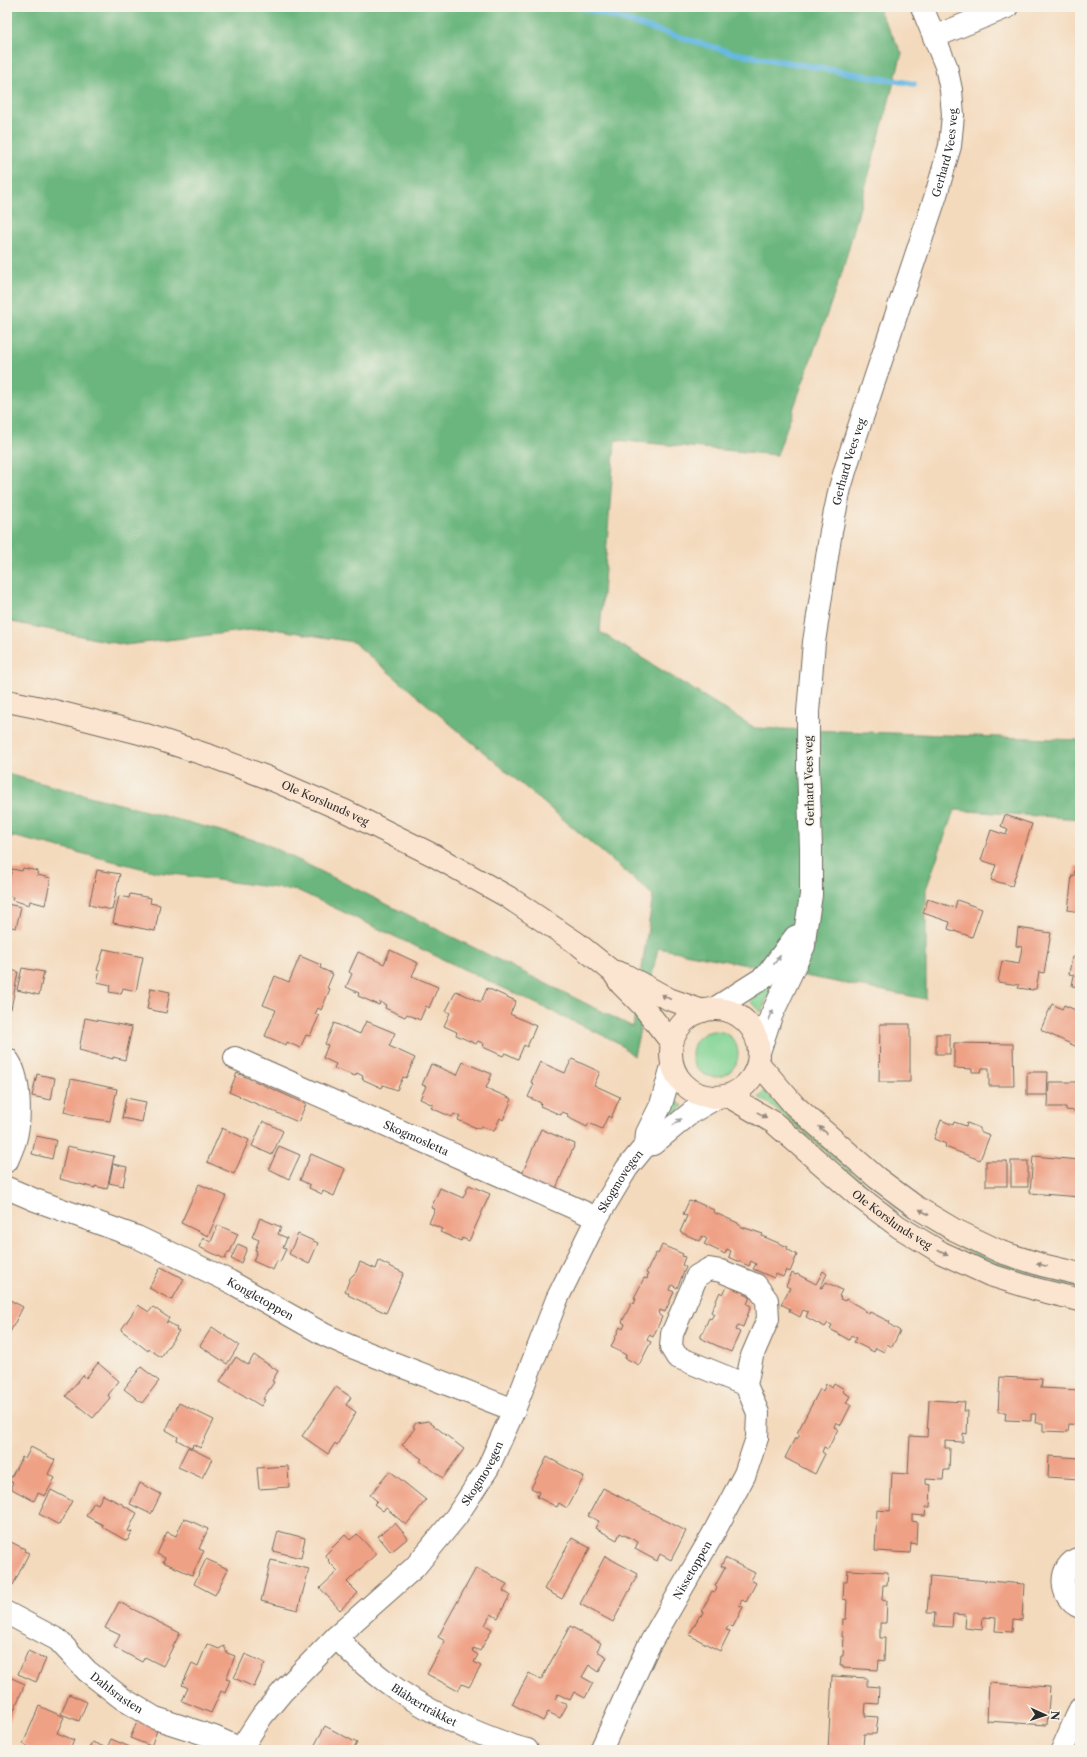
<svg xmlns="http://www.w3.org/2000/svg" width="1087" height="1757" viewBox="0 0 1087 1757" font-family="'Libre Caslon Text',serif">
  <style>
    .green { fill: #83d495; stroke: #578060 }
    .forest { fill: #6ab67e; stroke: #4a7054 }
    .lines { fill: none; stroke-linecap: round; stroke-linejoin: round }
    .stream { stroke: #65b8e1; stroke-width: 6 }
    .building { fill: #efa185 }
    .street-casing { stroke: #71685e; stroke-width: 24 }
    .secondary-casing { stroke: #71685e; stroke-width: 24 }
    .street { stroke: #fff; stroke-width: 22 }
    .secondary { stroke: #fce5d0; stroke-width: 22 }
    .oneway { fill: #a0a0a0 }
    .oneway2 { fill: #94887e }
    .labels { text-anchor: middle; stroke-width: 3; stroke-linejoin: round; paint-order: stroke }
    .street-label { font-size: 11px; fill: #2b2b2b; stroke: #f7f3e8 }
  </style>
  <rect width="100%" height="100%" fill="#f7f3e8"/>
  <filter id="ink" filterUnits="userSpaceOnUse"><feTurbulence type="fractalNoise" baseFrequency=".025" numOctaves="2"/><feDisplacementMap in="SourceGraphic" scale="8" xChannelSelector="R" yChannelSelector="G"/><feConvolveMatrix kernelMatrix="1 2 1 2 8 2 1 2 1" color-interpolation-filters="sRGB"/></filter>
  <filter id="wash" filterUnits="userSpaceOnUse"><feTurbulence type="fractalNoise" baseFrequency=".012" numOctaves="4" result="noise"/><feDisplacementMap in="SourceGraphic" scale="16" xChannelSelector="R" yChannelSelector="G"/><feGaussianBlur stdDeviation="0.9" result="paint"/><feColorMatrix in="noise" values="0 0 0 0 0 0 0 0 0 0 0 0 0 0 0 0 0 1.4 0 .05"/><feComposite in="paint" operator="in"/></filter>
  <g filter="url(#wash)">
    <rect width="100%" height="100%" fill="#f4dabd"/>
    <g class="green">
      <polygon points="769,986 772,989 767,998 762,1011 759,1011 750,1001"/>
      <circle cx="715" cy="1054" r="23"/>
      <path d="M765,1091C783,1114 807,1132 829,1152C847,1167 865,1185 884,1199C943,1243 1009,1270 1080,1285V1288C991,1269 925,1237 856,1178C838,1163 820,1147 803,1132C789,1120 776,1107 760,1098L759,1097Z"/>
      <polygon points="671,1097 683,1106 665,1121"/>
    </g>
    <polygon class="forest" points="7,7 877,7 902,53 843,269 777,455 615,440 600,632 755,728 1080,740 1080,819 954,810 926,889 926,999 658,948 634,1056 617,1042 299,891 157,872 16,837 7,837 7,774 262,842 633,1027 653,895 353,642 268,628 125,645 7,621"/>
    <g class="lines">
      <polyline class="stream" points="580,7 733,53 914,84"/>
    </g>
    <g id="blocks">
      <g class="building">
        <polygon points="1005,815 1032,824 1012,886 991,880 996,865 981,860 991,830 1006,835 1008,829 1001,826"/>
        <polygon points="1075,866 1080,866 1080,912 1068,910 1072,875 1074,876"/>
        <polygon points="23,868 38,871 37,875 51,878 45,905 30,901 29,905 12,900 13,897 7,896 7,888 12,869 22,871"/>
        <polygon points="97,870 120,874 112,910 89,905"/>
        <polygon points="130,894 151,898 150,903 160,905 155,931 113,923 119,896 129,898"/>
        <polygon points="928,899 955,908 957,900 982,909 972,937 948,929 950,922 923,913"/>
        <polygon points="7,904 21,907 16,928 7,926"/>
        <polygon points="1018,928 1051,933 1044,973 1039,972 1036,989 1033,989 1033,990 1018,988 1019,985 998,982 1002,961 1019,964 1022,947 1016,946"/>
        <polygon points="1079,948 1080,948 1080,987 1072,986 1074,975 1069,974 1072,957 1078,957"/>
        <polygon points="104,949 143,957 136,991 123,988 121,994 109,992 111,985 97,982 100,971 97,970"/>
        <polygon points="390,950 418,963 412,976 438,987 429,1008 426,1006 420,1020 407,1014 405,1017 385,1008 386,1005 380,1002 379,1005 358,996 359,993 346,987 352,974 349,972 358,952 384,964"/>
        <polygon points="300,956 321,965 320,968 333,974 327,988 330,989 321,1010 318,1008 315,1014 319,1016 310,1036 306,1035 300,1048 287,1042 286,1045 265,1036 276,1010 263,1005 275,976 289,982"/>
        <polygon points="22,968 44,972 39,995 17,990"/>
        <polygon points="7,969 18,972 11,1009 7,1008"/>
        <polygon points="151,988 170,992 166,1013 147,1009"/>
        <polygon points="487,988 516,1001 510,1014 536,1026 527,1047 524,1045 518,1059 505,1053 503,1056 483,1047 484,1044 478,1041 476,1044 456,1035 457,1032 444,1026 450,1013 446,1011 456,991 481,1002"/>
        <polygon points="1052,1004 1062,1009 1064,1005 1080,1012 1080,1039 1077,1045 1075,1046 1043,1031 1041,1029"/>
        <polygon points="85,1018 132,1027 125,1060 113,1057 113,1059 79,1050"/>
        <polygon points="366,1021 395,1033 389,1046 415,1058 406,1078 403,1077 397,1090 383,1085 382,1088 362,1079 363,1076 357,1073 355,1076 334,1068 336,1064 323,1058 328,1045 325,1044 334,1023 360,1034"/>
        <polygon points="880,1024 910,1024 910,1082 879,1082"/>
        <rect x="936" y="1034" width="14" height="20"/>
        <polygon points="954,1043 1013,1044 1014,1086 989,1086 989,1068 982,1068 981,1072 972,1072 972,1069 954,1068"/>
        <polygon points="572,1059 600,1072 594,1085 620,1097 611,1118 608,1116 602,1129 589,1123 587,1127 567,1117 568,1114 562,1112 561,1115 540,1106 541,1103 528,1097 534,1084 531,1082 540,1062 565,1073"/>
        <polygon points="463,1062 492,1074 486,1088 512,1099 503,1120 500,1118 494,1131 481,1126 479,1129 458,1120 460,1117 454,1114 452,1117 431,1108 433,1105 420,1099 426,1086 422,1085 431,1064 457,1075"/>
        <polygon points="1027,1072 1048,1072 1047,1095 1027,1095"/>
        <polygon points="237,1073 306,1104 298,1122 229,1092"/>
        <polygon points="37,1074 55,1078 51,1100 32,1096"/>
        <polygon points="71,1079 117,1089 110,1121 87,1118 64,1112"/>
        <polygon points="1049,1082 1080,1082 1080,1107 1076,1107 1076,1111 1066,1110 1066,1107 1048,1107"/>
        <polygon points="126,1098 146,1102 142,1122 122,1118"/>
        <polygon points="941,1120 953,1125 954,1122 966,1126 967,1123 980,1128 979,1131 990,1135 980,1160 945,1147 946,1144 934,1139"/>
        <polygon points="263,1121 283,1131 272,1155 252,1146"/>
        <polygon points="222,1128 249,1140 234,1174 207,1162"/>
        <polygon points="541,1129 575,1144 554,1193 520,1179"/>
        <polygon points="36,1136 56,1140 52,1159 32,1154"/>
        <polygon points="67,1146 114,1156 107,1189 95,1186 95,1188 60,1179"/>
        <polygon points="279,1146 300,1155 289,1179 269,1169"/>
        <polygon points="311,1154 345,1169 334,1196 323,1191 322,1194 309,1188 310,1185 300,1180"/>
        <polygon points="1033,1156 1080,1160 1080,1197 1030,1193"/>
        <rect x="986" y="1161" width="21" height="25"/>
        <rect x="1011" y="1161" width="17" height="26"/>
        <polygon points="113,1164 127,1167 123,1186 109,1183"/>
        <polygon points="199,1184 226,1196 208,1236 181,1223"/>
        <polygon points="469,1185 490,1194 469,1241 462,1238 461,1241 440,1232 442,1229 429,1223 435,1209 431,1208 440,1188 463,1198"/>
        <polygon points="689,1201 693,1202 694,1201 714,1210 713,1212 738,1223 738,1224 742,1227 763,1234 762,1236 788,1247 787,1249 797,1255 790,1272 786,1270 783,1277 776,1274 774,1278 753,1269 756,1264 751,1261 749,1266 729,1257 731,1251 727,1249 725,1254 704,1244 707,1239 702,1236 700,1241 680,1232 687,1216 683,1214"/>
        <polygon points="260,1218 281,1227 278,1234 287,1238 283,1248 286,1249 280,1262 277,1261 273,1270 253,1261 257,1251 255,1250 259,1240 252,1237"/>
        <polygon points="218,1225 238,1234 230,1252 228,1252 225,1259 199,1247 203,1238 211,1242"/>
        <polygon points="298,1234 318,1243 309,1264 289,1254"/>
        <polygon points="238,1244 247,1248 241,1263 231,1259"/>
        <polygon points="662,1245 683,1254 682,1256 685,1257 682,1265 686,1267 677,1288 672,1285 670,1290 674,1292 665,1312 660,1310 659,1315 662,1317 653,1337 649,1335 647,1340 651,1342 639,1365 625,1358 626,1355 611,1347 620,1327 623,1329 625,1324 622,1322 632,1302 634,1304 636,1299 634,1298 644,1278 647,1279 648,1274 646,1273 656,1253 658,1254"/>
        <polygon points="379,1261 404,1273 386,1313 348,1295 349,1293 345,1291 350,1278 356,1272 360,1262 376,1269"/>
        <polygon points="161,1267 184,1279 172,1300 149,1288"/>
        <polygon points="823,1271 827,1274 820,1288 823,1287 826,1282 842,1290 839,1296 841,1297 840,1299 845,1301 846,1299 865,1310 864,1311 869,1314 870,1312 890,1322 889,1324 900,1331 892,1347 887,1344 884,1352 876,1348 874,1352 854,1342 857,1338 851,1335 849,1340 830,1329 832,1325 828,1323 825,1327 806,1317 808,1312 803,1310 800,1317 789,1311 790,1309 781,1304 790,1288 786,1286 792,1273 796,1275 797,1274 816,1284"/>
        <polygon points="730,1283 746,1290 744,1294 750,1297 747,1304 751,1306 743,1327 738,1325 736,1330 740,1332 731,1352 700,1338 709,1318 711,1319 714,1314 711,1312 720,1292 722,1294"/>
        <polygon points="10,1300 23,1307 7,1338 7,1306"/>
        <polygon points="138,1305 149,1312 153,1307 169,1318 166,1323 168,1322 177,1328 176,1330 179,1331 161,1357 149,1349 148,1351 121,1330"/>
        <polygon points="212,1327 239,1345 227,1364 200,1346"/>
        <polygon points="254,1355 278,1371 272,1381 274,1382 263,1399 265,1400 261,1406 220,1381 236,1357 248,1365"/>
        <polygon points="98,1363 119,1381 108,1395 110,1398 93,1418 66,1396 83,1375 86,1378"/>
        <polygon points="141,1367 159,1381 142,1403 124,1389"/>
        <polygon points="1000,1377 1042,1379 1041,1388 1080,1390 1080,1425 1069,1424 1068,1432 1043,1431 1043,1423 1035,1423 1036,1414 1031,1414 1031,1421 1005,1420 1006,1412 998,1412"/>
        <polygon points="834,1383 844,1389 843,1392 850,1396 846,1403 851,1405 841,1425 836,1422 834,1427 838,1429 828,1449 824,1447 822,1452 825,1454 815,1474 785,1458 795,1438 797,1439 800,1435 797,1433 820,1389 823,1391 826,1384 832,1387"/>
        <polygon points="336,1387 351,1397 346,1405 356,1412 337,1445 335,1443 328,1454 302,1436"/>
        <polygon points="929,1400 965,1402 964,1411 968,1411 967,1434 963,1433 963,1442 945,1441 945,1448 950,1448 949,1470 944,1470 943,1480 926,1479 926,1484 931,1485 930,1507 926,1507 925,1516 912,1515 912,1521 917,1522 916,1544 911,1543 910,1553 875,1551 877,1510 890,1511 892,1473 908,1474 910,1436 927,1437"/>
        <polygon points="179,1403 214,1420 200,1448 193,1444 192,1448 177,1440 178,1437 166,1430"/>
        <polygon points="428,1421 464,1449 443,1478 420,1461 422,1459 402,1445 415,1428 413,1427 416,1423"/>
        <polygon points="31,1447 55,1460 48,1474 55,1478 45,1496 38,1493 34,1501 10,1488 13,1483 9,1481 22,1457 25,1459"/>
        <polygon points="188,1447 212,1459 202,1478 178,1467"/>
        <polygon points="1049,1456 1080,1458 1080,1479 1048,1477"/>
        <polygon points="547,1457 584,1477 567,1508 559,1503 557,1507 537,1497 539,1492 531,1488"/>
        <polygon points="288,1466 289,1487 259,1489 257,1468"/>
        <polygon points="390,1471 426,1500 406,1525 386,1508 383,1511 374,1504 377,1501 370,1495"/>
        <polygon points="140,1483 161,1494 151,1514 130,1504"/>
        <polygon points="603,1488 686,1531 671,1560 660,1554 657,1561 635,1549 638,1542 620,1533 617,1540 595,1528 599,1521 588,1516"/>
        <polygon points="51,1490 72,1501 59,1525 39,1514"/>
        <polygon points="103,1495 124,1505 124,1506 137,1513 128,1531 132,1532 127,1541 102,1527 103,1525 86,1516 94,1502 98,1504"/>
        <polygon points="184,1518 208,1529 199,1549 204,1551 192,1575 163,1562 165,1558 157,1554 167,1532 176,1536"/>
        <polygon points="395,1523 408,1538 391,1552 378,1536"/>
        <polygon points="278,1531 305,1538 301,1558 273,1551"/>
        <polygon points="357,1534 376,1554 347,1582 358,1593 340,1610 320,1588 338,1571 328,1561 329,1560 325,1555 345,1535 350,1540"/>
        <polygon points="572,1538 590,1548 562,1599 544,1589"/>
        <polygon points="7,1540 25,1549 24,1551 29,1553 13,1585 7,1582"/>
        <polygon points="605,1556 638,1574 613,1622 580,1604"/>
        <polygon points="725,1558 755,1573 751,1580 756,1583 746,1602 742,1600 739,1605 743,1607 733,1627 729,1625 726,1630 730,1631 720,1651 689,1635 700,1615 702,1616 704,1612 702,1611 712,1591 715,1592 717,1588 715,1586 725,1568 721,1566"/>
        <polygon points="206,1559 228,1569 215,1595 194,1584"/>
        <polygon points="271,1560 309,1569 298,1610 261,1601"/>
        <polygon points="476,1568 507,1584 503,1591 510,1595 498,1618 491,1614 485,1625 492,1629 480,1651 474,1648 472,1651 478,1655 474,1662 481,1666 469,1687 462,1684 458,1691 427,1674 445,1641 438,1637"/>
        <polygon points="848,1570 888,1572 887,1585 883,1585 882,1600 887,1601 886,1623 880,1623 880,1638 885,1638 884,1661 879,1660 878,1670 843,1668 843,1666 840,1666 841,1656 843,1656 844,1637 842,1637 843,1619 846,1619 847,1600 843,1599 844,1581 847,1581"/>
        <polygon points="930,1576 1024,1584 1022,1620 1013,1619 1012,1632 995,1631 996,1618 983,1617 982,1630 965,1628 966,1615 953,1614 952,1627 934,1626 935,1613 927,1613"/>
        <polygon points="119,1602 180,1633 163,1666 145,1657 142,1662 114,1647 120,1635 105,1628"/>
        <polygon points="570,1626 601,1643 597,1651 607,1657 599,1672 589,1665 582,1677 593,1683 585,1698 574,1692 570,1700 558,1694 555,1699 567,1705 560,1718 548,1712 543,1721 512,1704 529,1673 541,1680"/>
        <polygon points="207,1644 219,1649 224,1646 227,1653 235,1656 226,1679 230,1680 225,1693 221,1691 211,1713 182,1701 188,1688 182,1685 192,1663 198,1666"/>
        <polygon points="28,1651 46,1659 36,1682 18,1674"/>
        <polygon points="245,1654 265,1663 254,1687 234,1678"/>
        <polygon points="7,1676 25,1684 8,1724 7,1723"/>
        <polygon points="832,1676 867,1678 867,1686 879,1687 878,1704 866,1703 865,1716 878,1717 876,1734 864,1734 863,1747 876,1748 876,1750 828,1750"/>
        <polygon points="989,1683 1050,1687 1047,1725 987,1721"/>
        <polygon points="69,1694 87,1702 79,1721 61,1714"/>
        <polygon points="39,1706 64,1717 57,1733 74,1740 70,1750 35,1750 23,1744"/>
        <polygon points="138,1720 158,1728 151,1746 130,1738"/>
        <polygon points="325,1726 357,1743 353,1750 312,1750"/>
        <polygon points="111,1739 137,1750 88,1750 92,1742 107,1748"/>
      </g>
    </g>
  </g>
  <g filter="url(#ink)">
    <use href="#blocks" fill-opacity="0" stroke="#71685e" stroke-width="1"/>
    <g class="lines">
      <g class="street-casing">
        <g id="street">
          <polyline points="934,37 1007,7"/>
          <polyline points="714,1009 766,976 795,937 805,933"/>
          <path id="s1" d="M759,1052L771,1016L804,946L805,933L811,895V848L808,767V712L814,642L831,531L840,488L851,451L936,195L950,146L953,115L951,90L946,66L922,7"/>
          <path id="s2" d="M235,1058L597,1218"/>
          <path d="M7,1059C21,1076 21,1120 15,1141C13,1147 10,1154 7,1161"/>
          <polyline points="646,1145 653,1144 692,1112 716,1098"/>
          <path id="s3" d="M7,1188L35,1200L137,1237L229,1281L325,1335L352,1347L514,1410"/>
          <path d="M1080,1558C1057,1565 1059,1599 1080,1607"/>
          <path id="s4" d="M7,1613L58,1640L87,1671L123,1699L155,1718L214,1737L241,1749"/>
          <path id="s5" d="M336,1637C375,1679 418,1706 469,1729C488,1737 507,1745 527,1750"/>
          <path id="s6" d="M240,1750L262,1716L283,1691L336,1637L415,1567L456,1517L488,1468L514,1410L557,1299L597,1218L627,1168L646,1145L647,1133L661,1105L672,1066"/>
          <path id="s7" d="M601,1750L648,1647L712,1536L745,1474L757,1438L758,1413L746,1385L752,1356L768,1319L767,1300L756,1285L721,1271L709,1269L697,1276L672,1334L671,1347L677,1357L746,1385"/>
          <polyline points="1062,1750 1080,1709"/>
        </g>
      </g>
      <g class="secondary-casing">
        <g id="secondary">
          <path id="s8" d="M7,701L46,709L140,733L213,757L266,777L345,811L433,855L508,897L578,944L613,972L621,984L642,1005L672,1043"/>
          <polyline points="616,972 625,975 669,999 703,1011"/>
          <circle cx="715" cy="1053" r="44"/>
          <polyline points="758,1063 794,1105 877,1178 916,1207 953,1229 1001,1252 1042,1265 1080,1274"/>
          <path id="s9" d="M728,1096L773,1122L858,1196L899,1227L942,1253L990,1275L1035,1289L1080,1300"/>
        </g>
      </g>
      <use href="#street" class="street"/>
      <use href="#secondary" class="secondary"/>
    </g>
    <defs><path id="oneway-solid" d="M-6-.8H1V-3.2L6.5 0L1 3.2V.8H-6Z"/></defs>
    <g class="oneway">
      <use href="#oneway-solid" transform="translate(777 960) rotate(-53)"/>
      <use href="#oneway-solid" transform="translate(771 1015) rotate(-69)"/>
      <use href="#oneway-solid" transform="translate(677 1122) rotate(-39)"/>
    </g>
    <g class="oneway2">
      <use href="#oneway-solid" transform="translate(666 997) rotate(-153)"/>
      <use href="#oneway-solid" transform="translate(762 1115) rotate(31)"/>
      <use href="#oneway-solid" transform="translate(823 1130) rotate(-139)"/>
      <use href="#oneway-solid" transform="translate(924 1212) rotate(-150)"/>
      <use href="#oneway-solid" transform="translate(943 1253) rotate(27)"/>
      <use href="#oneway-solid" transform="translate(1042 1265) rotate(-165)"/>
    </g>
  </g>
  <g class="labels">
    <g class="street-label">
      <text dy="4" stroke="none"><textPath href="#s1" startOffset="928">Gerhard Vees veg</textPath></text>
      <text dy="4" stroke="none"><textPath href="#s1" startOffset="604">Gerhard Vees veg</textPath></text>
      <text transform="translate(809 781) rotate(-91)" y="4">Gerhard Vees veg</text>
      <text dy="4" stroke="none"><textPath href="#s8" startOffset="335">Ole Korslunds veg</textPath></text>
      <text dy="4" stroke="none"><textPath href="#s2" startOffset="198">Skogmosletta</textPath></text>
      <text dy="4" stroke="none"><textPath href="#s6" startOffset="694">Skogmovegen</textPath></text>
      <text dy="4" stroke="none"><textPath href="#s9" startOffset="206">Ole Korslunds veg</textPath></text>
      <text dy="4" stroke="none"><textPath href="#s3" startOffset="277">Kongletoppen</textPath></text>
      <text dy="4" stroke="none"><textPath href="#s6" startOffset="370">Skogmovegen</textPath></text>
      <text dy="4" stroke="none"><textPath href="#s7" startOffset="202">Nissetoppen</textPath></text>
      <text dy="4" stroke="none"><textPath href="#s4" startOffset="137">Dahlsrasten</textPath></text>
      <text dy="4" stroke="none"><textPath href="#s5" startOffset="112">Blåbærtråkket</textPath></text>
    </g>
  </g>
  <rect width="1087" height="1757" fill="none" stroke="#f7f3e8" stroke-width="24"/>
  <g transform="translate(1045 1715) rotate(93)" stroke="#f7f3e8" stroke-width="3" paint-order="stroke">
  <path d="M0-3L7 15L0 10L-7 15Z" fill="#2b2b2b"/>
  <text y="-6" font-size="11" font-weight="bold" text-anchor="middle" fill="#2b2b2b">N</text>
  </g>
</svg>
